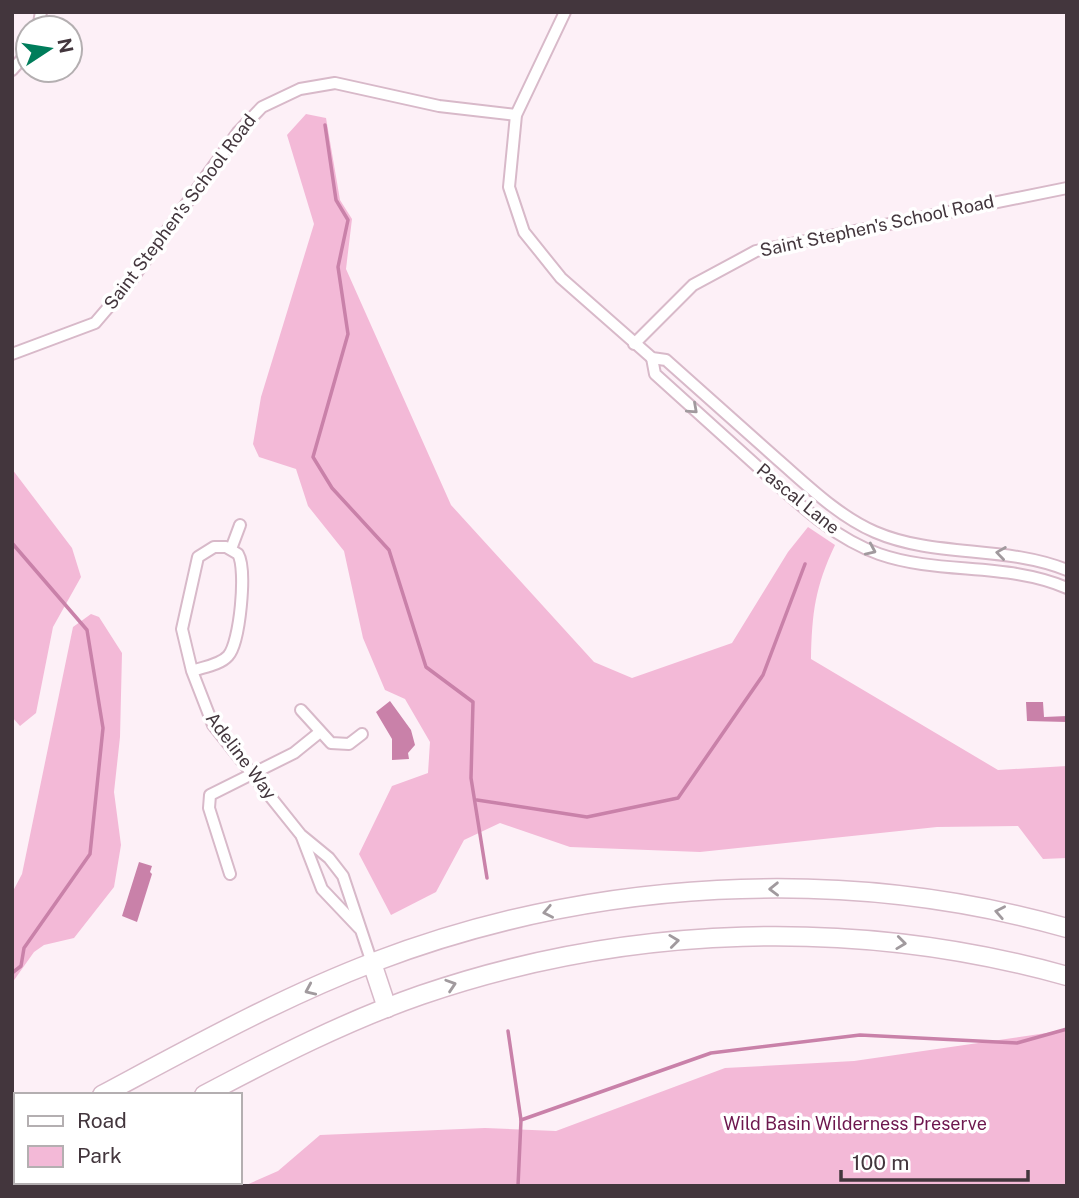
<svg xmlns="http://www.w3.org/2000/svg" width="1079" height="1198" viewBox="0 0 1079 1198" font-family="'Public Sans',sans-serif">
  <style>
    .green { fill: #f3b9d7 }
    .water { fill: #c981a9 }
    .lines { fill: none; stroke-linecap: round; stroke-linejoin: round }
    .stream { stroke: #c981a9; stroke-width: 3.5 }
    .minor-casing { stroke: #d8b9c9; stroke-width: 14 }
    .trunk-casing { stroke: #d8b9c9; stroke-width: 21 }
    .minor { stroke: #fff; stroke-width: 10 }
    .trunk { stroke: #fff; stroke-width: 18 }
    .oneway { stroke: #a19a9e }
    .labels { text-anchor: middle; stroke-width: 7; stroke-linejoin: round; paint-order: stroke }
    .street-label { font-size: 18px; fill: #43363d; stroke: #fff }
    .park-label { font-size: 18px; fill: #6d174e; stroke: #fff }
  </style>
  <rect width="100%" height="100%" fill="#fdf0f7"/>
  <g class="green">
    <path d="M306,114L326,118L340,200L352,219L346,269L451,505L594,662L632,678L732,643L788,552L808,527L835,545C815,587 812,613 811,659L998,770L1067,766V858L1043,859L1018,826L937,827L700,852L570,847L500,823L464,840L436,892L391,915L359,854L392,786L428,773L430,742L405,699L385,690L363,638L344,551L308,506L296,469L259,457L253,444L261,397L314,224L287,135Z"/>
    <polygon points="12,469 72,548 81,577 53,627 36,713 20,726 12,717"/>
    <polygon points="91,614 99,617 122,653 120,737 114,792 121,845 114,887 74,938 44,945 34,952 12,983 12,893 22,874 73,627"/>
    <polygon points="1067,1030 1067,1186 244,1186 278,1171 320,1135 485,1128 556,1131 725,1068 854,1061"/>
  </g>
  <g class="water">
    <polygon points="390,701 411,730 415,745 408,753 409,759 392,760 392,739 376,712"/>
    <polygon points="1026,702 1043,702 1044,717 1067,716 1067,722 1027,721"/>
    <polygon points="139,862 152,866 150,872 152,874 137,922 122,916"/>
  </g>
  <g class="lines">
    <g class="stream">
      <polyline points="325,125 336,200 348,220 338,267 348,334 313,457 332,488 389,550 426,667 473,702 471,778 487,878"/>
      <polyline points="12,543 87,630 103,728 90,854 24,948 21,966 12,973"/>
      <polyline points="477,800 587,817 678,798 763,675 805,564"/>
      <polyline points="508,1031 521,1120"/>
      <polyline points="518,1186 521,1120 711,1053 860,1035 1017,1043 1067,1029"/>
    </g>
    <g class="minor-casing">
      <g id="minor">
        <path d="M565,12L516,115L509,187L524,232L561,278L652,358L666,360C703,393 740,426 777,459C807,485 838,516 875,532C935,558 1005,545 1067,570"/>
        <polyline points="38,28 41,12"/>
        <polyline points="12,70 28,52"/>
        <polyline points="634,344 693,285 756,251 1067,188"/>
        <polyline points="12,354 95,323 130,282 238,132 262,107 300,89 335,83 439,106 516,115"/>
        <path d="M652,358L655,374C689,405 724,436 758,467C795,500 831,537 879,554C939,575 1007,562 1067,588"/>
        <polyline points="231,549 240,525"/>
        <path d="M192,671C203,667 220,665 228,656C240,643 247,569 238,554L226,547H214L198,557L182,629L192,671L213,725L301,835L329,858L343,876L372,963"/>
        <polyline points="301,710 331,743 349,744 362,734"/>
        <polyline points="302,837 322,889 359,928"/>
        <polyline points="230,874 209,808 210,795 294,753 320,732"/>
      </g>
    </g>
    <g class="trunk-casing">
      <g id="trunk">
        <polyline points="372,963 387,1008"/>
        <path d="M102,1095C190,1048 280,998 374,962C592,879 841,864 1067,928"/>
        <path d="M204,1095C274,1058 346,1021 421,995C628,924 856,917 1067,976"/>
        <polyline points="12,1141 16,1139"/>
        <polyline points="31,1186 38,1182"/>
      </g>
    </g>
    <use href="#minor" class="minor"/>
    <use href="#trunk" class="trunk"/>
  </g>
  <defs><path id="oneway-chevron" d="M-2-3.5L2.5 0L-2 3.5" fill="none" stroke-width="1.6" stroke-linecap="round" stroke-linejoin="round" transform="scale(1.75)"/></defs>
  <g class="oneway">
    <use href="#oneway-chevron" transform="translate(693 409) rotate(42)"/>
    <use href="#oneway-chevron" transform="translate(871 550) rotate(24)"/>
    <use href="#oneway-chevron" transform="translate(1001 553) rotate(-172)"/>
    <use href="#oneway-chevron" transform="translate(774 889) rotate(179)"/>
    <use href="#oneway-chevron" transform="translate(548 912) rotate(169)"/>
    <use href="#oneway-chevron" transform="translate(1000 912) rotate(-169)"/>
    <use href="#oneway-chevron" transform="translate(674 941) rotate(-7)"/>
    <use href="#oneway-chevron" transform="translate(901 943) rotate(7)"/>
    <use href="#oneway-chevron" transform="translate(451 985) rotate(-18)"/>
    <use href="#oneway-chevron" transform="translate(310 990) rotate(156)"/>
  </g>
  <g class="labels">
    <g class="street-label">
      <text transform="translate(180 212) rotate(-53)" y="6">Saint Stephen's School Road</text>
      <text transform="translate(877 226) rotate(-12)" y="6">Saint Stephen's School Road</text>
      <text transform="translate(798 499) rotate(39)" y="6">Pascal Lane</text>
      <text transform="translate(241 756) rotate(53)" y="6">Adeline Way</text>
    </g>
    <g class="park-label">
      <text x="855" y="1130">Wild Basin Wilderness Preserve</text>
    </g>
  </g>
  <rect width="1079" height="1198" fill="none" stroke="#43363d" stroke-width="28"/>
  <rect x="14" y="1093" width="228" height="91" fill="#ffffff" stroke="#b4afb1" stroke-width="2"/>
  <rect x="28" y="1116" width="35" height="10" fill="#ffffff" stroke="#b4afb1" stroke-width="2"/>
  <text x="77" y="1128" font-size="21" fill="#43363d">Road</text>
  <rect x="28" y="1146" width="35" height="21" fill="#f3b9d7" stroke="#b4afb1" stroke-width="2"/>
  <text x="77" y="1163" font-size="21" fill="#43363d">Park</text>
  <g transform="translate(49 49) rotate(78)"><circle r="33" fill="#ffffff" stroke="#b4afb1" stroke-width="2"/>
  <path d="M0-5L12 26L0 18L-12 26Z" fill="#007d5b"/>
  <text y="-10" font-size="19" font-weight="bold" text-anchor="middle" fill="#43363d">N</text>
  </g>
  <path d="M841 1170v10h187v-10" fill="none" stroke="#43363d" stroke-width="3.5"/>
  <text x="852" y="1170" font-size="21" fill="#43363d" stroke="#ffffff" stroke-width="5" paint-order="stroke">100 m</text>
</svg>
